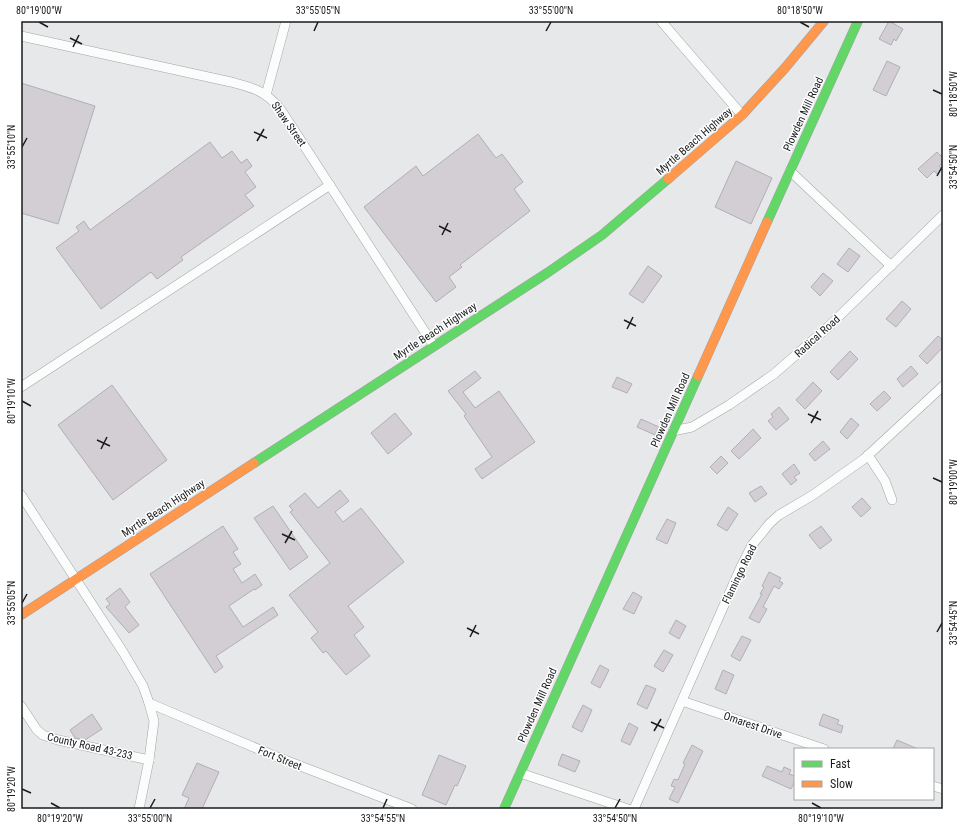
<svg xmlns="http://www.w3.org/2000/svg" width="964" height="830" viewBox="0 0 964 830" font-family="'Roboto Condensed',sans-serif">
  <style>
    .building { fill: #d2ced4; stroke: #b0b0b2 }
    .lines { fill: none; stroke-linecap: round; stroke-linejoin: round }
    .street-casing { stroke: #a3a4a6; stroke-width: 10 }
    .fast-casing { stroke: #a3a4a6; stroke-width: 10 }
    .slow-casing { stroke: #a3a4a6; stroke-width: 10 }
    .street { stroke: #fbfcfc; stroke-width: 9 }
    .fast { stroke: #63d668; stroke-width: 9 }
    .slow { stroke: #ff974d; stroke-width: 9 }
    .ticks { fill: none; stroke: #1a1b1c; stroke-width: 1.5 }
    .labels { text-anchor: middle; stroke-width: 3; stroke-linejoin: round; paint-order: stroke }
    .street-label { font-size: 11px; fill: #1a1b1c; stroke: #fff }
    .neatline { fill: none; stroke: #1a1b1c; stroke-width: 1.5 }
    .ticks-label { font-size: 10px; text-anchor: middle; fill: #1a1b1c }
  </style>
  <rect width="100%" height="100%" fill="#e6e8ea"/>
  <g class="building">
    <polygon points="889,21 903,29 896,41 894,39 891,45 879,39"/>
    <polygon points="887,61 900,67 886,96 873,90"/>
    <polygon points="21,83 95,106 58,224 21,213"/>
    <polygon points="478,134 496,158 502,154 523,182 514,189 530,211 460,265 462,267 449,277 456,287 436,302 364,207 416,166 423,176"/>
    <polygon points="210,142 222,158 232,151 241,163 247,159 252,166 245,172 256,187 245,195 254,206 181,257 183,260 157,279 151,272 101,309 56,248 79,231 76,227 84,221 90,230"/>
    <polygon points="937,152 943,158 943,163 939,166 942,169 937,174 934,171 927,178 918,169"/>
    <polygon points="736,161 772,178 751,224 715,207"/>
    <polygon points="849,248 860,256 848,272 837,264"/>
    <polygon points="648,266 662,276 643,303 629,294"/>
    <polygon points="823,273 833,281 820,296 811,287"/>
    <polygon points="902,301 911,309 896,327 886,319"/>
    <polygon points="938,336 943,340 943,347 927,364 919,356"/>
    <polygon points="850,351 858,359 838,380 830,372"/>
    <polygon points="911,366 918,374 903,387 897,379"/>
    <polygon points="475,371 481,378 463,392 475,408 499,391 535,442 482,479 475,469 492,457 464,416 466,414 448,391"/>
    <polygon points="617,377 632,384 627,393 612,387"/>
    <polygon points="813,382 822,391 805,409 796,400"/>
    <polygon points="112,385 167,460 113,500 58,425"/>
    <polygon points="884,391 891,398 877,411 870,404"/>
    <polygon points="779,407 789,419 776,430 768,421 773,417 771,414"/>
    <polygon points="395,413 412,434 388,454 371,433"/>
    <polygon points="851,418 859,425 847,439 840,432"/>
    <polygon points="641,419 659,427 655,435 637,427"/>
    <polygon points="753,429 761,438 739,459 731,451"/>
    <polygon points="823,441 830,449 815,461 809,454"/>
    <polygon points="721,456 728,463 717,474 710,467"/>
    <polygon points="794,464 800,473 794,477 797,480 791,485 782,474"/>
    <polygon points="761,486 767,494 755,502 749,493"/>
    <polygon points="340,490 349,501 335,512 343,522 361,508 404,562 348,606 364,627 354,635 370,656 346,675 326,651 323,653 311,638 318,632 289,595 330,563 290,512 293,510 289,506 305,493 318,508"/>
    <polygon points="862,498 871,508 861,517 852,507"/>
    <polygon points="273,506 308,557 290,570 254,518"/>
    <polygon points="728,507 738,514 727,531 717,525"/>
    <polygon points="667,519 676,523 667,544 656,539"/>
    <polygon points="223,526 238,549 233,552 241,564 233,569 242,583 255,574 262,585 255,590 254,589 229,606 243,627 273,607 278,615 216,656 223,667 215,673 150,574"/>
    <polygon points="821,526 832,540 820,549 809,535"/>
    <polygon points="769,572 781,578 779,581 783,583 779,589 774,586 763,607 767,609 759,623 749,618 762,594 760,594 764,587 762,586"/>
    <polygon points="120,588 130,602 125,607 139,625 129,633 106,607 110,604 106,599"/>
    <polygon points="633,592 642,597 634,614 623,609"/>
    <polygon points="676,620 686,626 679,639 669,633"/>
    <polygon points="742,636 751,640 740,661 731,656"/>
    <polygon points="664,650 673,655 663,672 654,666"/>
    <polygon points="600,665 609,670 600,688 591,683"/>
    <polygon points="723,670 734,675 726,694 715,689"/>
    <polygon points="646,685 656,689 647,709 637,704"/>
    <polygon points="583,705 592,710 582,732 572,727"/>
    <polygon points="92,714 102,729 85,740 75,738 70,730"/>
    <polygon points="823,714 839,720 837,724 843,726 841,733 819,725"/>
    <polygon points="629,723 638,728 630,745 621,741"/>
    <polygon points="897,740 918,749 893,749"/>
    <polygon points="692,745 703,751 678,803 669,799 675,787 671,786 674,779 678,780 685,764 683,763"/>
    <polygon points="562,754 580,761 575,772 558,765"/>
    <polygon points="439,755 466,766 457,786 455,785 446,805 422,795"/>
    <polygon points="197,763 219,772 202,809 184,809 189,798 182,795"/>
    <polygon points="767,766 782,772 784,767 791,770 789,774 795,776 795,781 791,789 762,776"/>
  </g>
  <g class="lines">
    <g class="street-casing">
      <g id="street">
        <polyline points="661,21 742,115"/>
        <path d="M21,36L231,82C254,88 266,91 281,110L434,346"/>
        <polyline points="266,95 286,21"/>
        <polyline points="790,171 891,266"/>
        <polyline points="21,387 330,185"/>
        <polyline points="673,431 692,427 729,405 774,374 828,327 943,215"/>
        <polyline points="868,455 885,481 892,500"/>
        <polyline points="21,495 123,652 143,686 149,703 277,757 412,809"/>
        <polyline points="682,701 824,749"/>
        <polyline points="21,706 37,730 43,735 58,740 149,760"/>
        <polyline points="520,773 628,809"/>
        <polyline points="933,786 943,789"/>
        <polyline points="139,809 149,760 153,729 154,721 149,703"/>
        <polyline points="634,809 740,569 752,545 770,523 779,515 813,495 864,459 943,386"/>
      </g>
    </g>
    <g class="fast-casing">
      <g id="fast">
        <polyline points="767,222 858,21"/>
        <polyline points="254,463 547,273 602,235 668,179"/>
        <polyline points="504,809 698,376"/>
      </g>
    </g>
    <g class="slow-casing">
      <g id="slow">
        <polyline points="668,179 742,115 785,68 824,21"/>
        <polyline points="698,376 767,222"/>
        <polyline points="21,615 254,463"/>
      </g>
    </g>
    <use href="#street" class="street"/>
    <use href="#fast" class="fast"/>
    <use href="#slow" class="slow"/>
  </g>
  <path class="ticks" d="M39,22L48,27M800,22L809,27M314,31L318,22M546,31L551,22M70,38L82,44M73,47L79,35M933,90L942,94M254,132L267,138M257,141L264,129M22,147L27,138M937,176L942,167M439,226L451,232M442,235L448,223M624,320L636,326M627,329L633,317M22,401L31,406M808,414L821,420M811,423L818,411M97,440L110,446M101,449L107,437M933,478L942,482M282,534L295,540M285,543L292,531M22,603L27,594M467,628L479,634M937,632L942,623M470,637L476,625M651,722L664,728M654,731L661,719M22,789L31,793M51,803L60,808M812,803L821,808M150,808L155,799M383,808L387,799M615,808L620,799"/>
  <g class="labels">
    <g class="street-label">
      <text transform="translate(803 114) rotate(-65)" y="4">Plowden Mill Road</text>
      <text transform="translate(289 124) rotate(55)" y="4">Shaw Street</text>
      <text transform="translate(694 141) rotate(-41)" y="4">Myrtle Beach Highway</text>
      <text transform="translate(435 331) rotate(-33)" y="4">Myrtle Beach Highway</text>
      <text transform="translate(817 336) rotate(-42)" y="4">Radical Road</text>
      <text transform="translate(670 410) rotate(-66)" y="4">Plowden Mill Road</text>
      <text transform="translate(163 508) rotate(-33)" y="4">Myrtle Beach Highway</text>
      <text transform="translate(739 574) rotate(-64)" y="4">Flamingo Road</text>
      <text transform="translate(537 705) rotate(-66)" y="4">Plowden Mill Road</text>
      <text transform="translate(753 725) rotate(19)" y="4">Omarest Drive</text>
      <text transform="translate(90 746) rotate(13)" y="4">County Road 43-233</text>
      <text transform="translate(280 758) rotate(22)" y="4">Fort Street</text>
    </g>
  </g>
  <rect width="964" height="830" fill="none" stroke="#ffffff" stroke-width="44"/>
  <rect x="794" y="748" width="140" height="52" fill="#ffffff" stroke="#a3a4a4"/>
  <rect x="802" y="761" width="20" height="6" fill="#63d668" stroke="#a3a4a4"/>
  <text x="830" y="768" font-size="12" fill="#1a1b1c">Fast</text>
  <rect x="802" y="781" width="20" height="6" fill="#ff974d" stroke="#a3a4a4"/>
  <text x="830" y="788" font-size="12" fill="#1a1b1c">Slow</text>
  <rect x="22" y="22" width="920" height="786" class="neatline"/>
  <g class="ticks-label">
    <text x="39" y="14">80°19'00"W</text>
    <text x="318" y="14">33°55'05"N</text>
    <text x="551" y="14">33°55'00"N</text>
    <text x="800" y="14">80°18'50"W</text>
    <text transform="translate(953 94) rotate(-90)" y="4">80°18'50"W</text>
    <text transform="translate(11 147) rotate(-90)" y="4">33°55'10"N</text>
    <text transform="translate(953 167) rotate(-90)" y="4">33°54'50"N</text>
    <text transform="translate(11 401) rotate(-90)" y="4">80°19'10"W</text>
    <text transform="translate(953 482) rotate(-90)" y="4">80°19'00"W</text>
    <text transform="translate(11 603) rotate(-90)" y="4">33°55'05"N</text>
    <text transform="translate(953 623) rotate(-90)" y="4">33°54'45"N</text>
    <text transform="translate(11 789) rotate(-90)" y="4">80°19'20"W</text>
    <text x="60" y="822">80°19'20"W</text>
    <text x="150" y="822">33°55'00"N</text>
    <text x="383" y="822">33°54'55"N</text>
    <text x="615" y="822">33°54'50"N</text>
    <text x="821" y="822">80°19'10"W</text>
  </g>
</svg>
